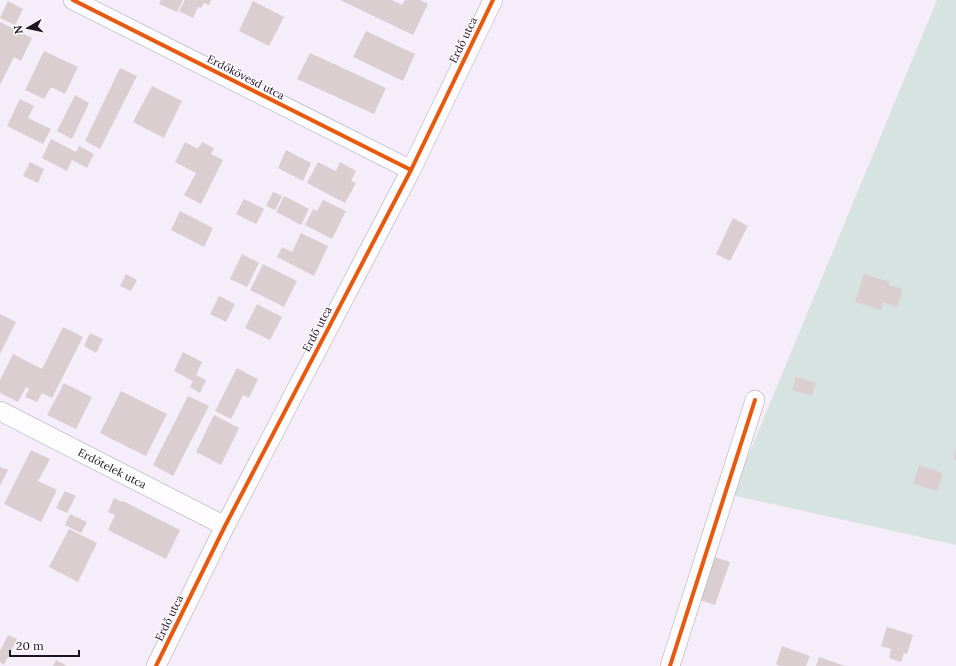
<svg xmlns="http://www.w3.org/2000/svg" width="956" height="666" viewBox="0 0 956 666" font-family="Lora,serif">
  <style>
    .green { fill: #d7e3e0 }
    .building { fill: #daced0 }
    .lines { fill: none; stroke-linecap: round; stroke-linejoin: round }
    .street-casing { stroke: #aca6af; stroke-width: 20 }
    .street { stroke: #fefcfe; stroke-width: 19 }
    .cycleway-casing { stroke: #fdf9fe; stroke-width: 6 }
    .cycleway { stroke: #e8590c; stroke-width: 4 }
    .labels { text-anchor: middle; stroke-width: 3; stroke-linejoin: round; paint-order: stroke }
    .street-label { font-size: 11px; fill: #1b151d; stroke: #fdf9fe }
  </style>
  <rect width="100%" height="100%" fill="#f5edf9"/>
  <polygon class="green" points="937,0 956,0 956,545 732,495"/>
  <g class="building">
    <polygon points="161,0 183,0 177,12 159,4"/>
    <polygon points="185,0 211,0 209,5 204,3 201,8 198,7 193,18 179,11"/>
    <polygon points="340,0 392,0 402,5 405,0 420,0 428,4 413,35"/>
    <polygon points="8,1 23,9 15,25 0,18"/>
    <polygon points="253,1 284,17 269,46 239,31"/>
    <polygon points="0,22 32,38 21,61 14,57 0,85"/>
    <polygon points="366,31 415,54 403,81 353,57"/>
    <polygon points="44,51 78,67 65,94 51,87 44,99 25,90"/>
    <polygon points="310,53 386,88 374,114 297,79"/>
    <polygon points="120,68 137,76 100,149 85,141"/>
    <polygon points="152,86 182,101 164,138 133,122"/>
    <polygon points="75,95 89,103 72,139 57,131"/>
    <polygon points="20,99 34,106 28,118 51,129 43,144 7,126"/>
    <polygon points="51,139 76,152 79,146 94,154 87,168 72,160 67,171 42,158"/>
    <polygon points="185,142 198,149 202,142 214,148 211,154 223,160 201,204 184,195 196,173 175,162"/>
    <polygon points="286,150 311,163 303,181 278,168"/>
    <polygon points="30,162 44,169 38,183 23,176"/>
    <polygon points="318,162 336,171 340,162 356,171 351,181 356,183 345,203 307,183"/>
    <polygon points="273,192 282,196 275,210 266,206"/>
    <polygon points="284,196 309,209 301,225 276,212"/>
    <polygon points="244,199 264,209 256,224 236,214"/>
    <polygon points="323,200 346,211 332,239 305,225 313,209 317,211"/>
    <polygon points="180,211 213,228 204,247 171,230"/>
    <polygon points="733,218 748,226 730,261 716,254"/>
    <polygon points="301,233 328,246 314,276 277,257 282,247 292,252"/>
    <polygon points="242,254 259,263 247,287 230,279"/>
    <polygon points="263,264 297,281 284,307 250,290"/>
    <polygon points="126,274 137,280 131,291 120,286"/>
    <polygon points="864,274 890,282 888,285 903,289 897,307 883,302 881,310 855,302"/>
    <polygon points="219,296 235,304 226,322 210,314"/>
    <polygon points="257,304 282,317 270,340 245,328"/>
    <polygon points="0,314 16,322 0,354"/>
    <polygon points="63,327 83,337 52,398 42,393 37,402 25,397 29,389 26,387 18,402 0,393 0,380 13,354 42,369"/>
    <polygon points="90,333 103,339 96,353 84,346"/>
    <polygon points="183,352 202,362 196,375 206,380 200,393 190,387 193,381 174,371"/>
    <polygon points="237,368 258,379 249,398 243,395 231,419 215,411"/>
    <polygon points="796,377 816,383 812,396 792,390"/>
    <polygon points="64,383 92,397 76,429 47,415"/>
    <polygon points="121,391 167,414 146,456 100,433"/>
    <polygon points="188,396 209,406 173,476 153,465"/>
    <polygon points="214,415 239,428 221,465 196,452"/>
    <polygon points="956,449 956,460 953,459"/>
    <polygon points="31,450 50,459 38,481 57,490 41,522 4,504"/>
    <polygon points="919,465 943,473 937,491 913,484"/>
    <polygon points="0,467 8,470 0,486"/>
    <polygon points="65,491 76,496 67,513 56,508"/>
    <polygon points="114,498 122,502 123,501 180,530 166,559 108,530 115,515 108,512"/>
    <polygon points="70,514 87,522 81,533 65,525"/>
    <polygon points="69,529 97,543 78,582 49,567"/>
    <polygon points="711,556 730,562 715,605 697,599"/>
    <polygon points="887,627 913,635 907,654 904,653 901,662 889,658 891,649 881,646"/>
    <polygon points="8,635 17,639 4,665 0,662 0,651"/>
    <polygon points="782,646 810,656 806,666 780,666 776,664"/>
    <polygon points="819,657 845,666 816,666"/>
    <polygon points="56,660 67,666 53,666"/>
  </g>
  <g class="lines">
    <g class="street-casing">
      <g id="street">
        <polyline points="73,0 411,170"/>
        <path id="s1" d="M0,411L225,526"/>
        <polyline points="156,666 225,526 411,170 493,0"/>
        <polyline points="670,666 755,400"/>
      </g>
    </g>
    <use href="#street" class="street"/>
    <g class="cycleway-casing">
      <g id="cycleway">
        <polyline points="73,0 411,170"/>
        <polyline points="156,666 225,526 411,170 493,0"/>
        <polyline points="670,666 755,400"/>
      </g>
    </g>
    <use href="#cycleway" class="cycleway"/>
  </g>
  <g class="labels">
    <g class="street-label">
      <text transform="translate(463 40) rotate(-64)" y="4">Erdő utca</text>
      <text transform="translate(246 77) rotate(27)" y="4">Erdőkövesd utca</text>
      <text transform="translate(317 329) rotate(-62)" y="4">Erdő utca</text>
      <text dy="4" stroke="none"><textPath href="#s1" startOffset="126">Erdőtelek utca</textPath></text>
      <text transform="translate(169 618) rotate(-64)" y="4">Erdő utca</text>
    </g>
  </g>
  <g transform="translate(28 28) rotate(261)" stroke="#fdf9fe" stroke-width="3" paint-order="stroke">
  <path d="M0-3L7 15L0 10L-7 15Z" fill="#1b151d"/>
  <text y="-6" font-size="11" font-weight="bold" text-anchor="middle" fill="#1b151d">N</text>
  </g>
  <path d="M10 650v6h69v-6" fill="none" stroke="#1b151d" stroke-width="2"/>
  <text x="16" y="650" font-size="12" fill="#1b151d" stroke="#fdf9fe" stroke-width="3" paint-order="stroke">20 m</text>
</svg>
